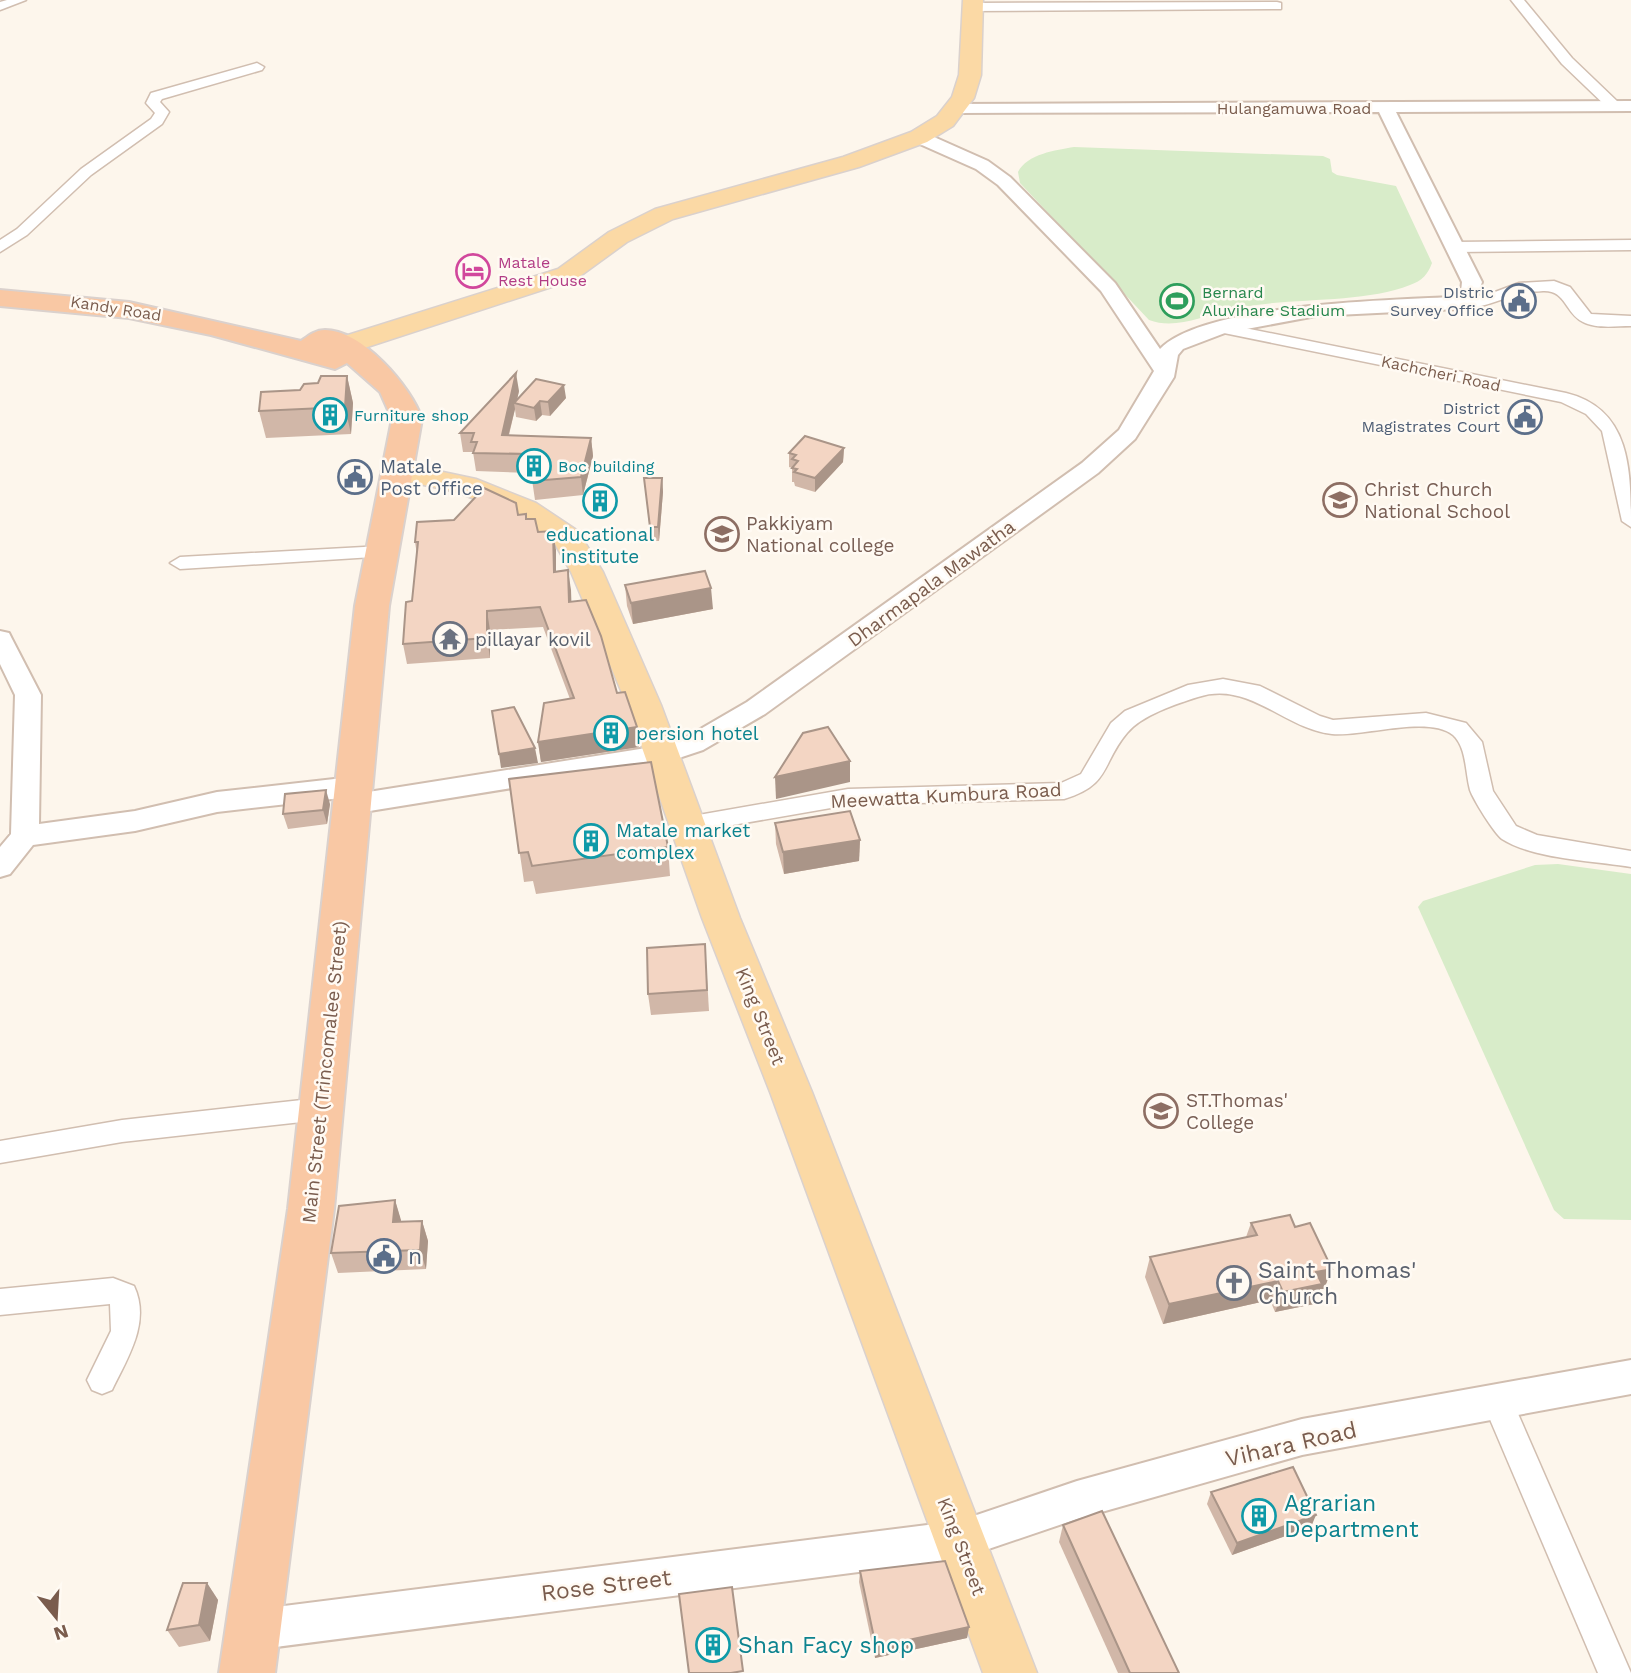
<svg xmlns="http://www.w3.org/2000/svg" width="1631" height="1673" viewBox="0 0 1631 1673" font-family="'Work Sans',sans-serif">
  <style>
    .green { fill: #d8ecc9 }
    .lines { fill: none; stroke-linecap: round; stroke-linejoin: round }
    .minor-casing { stroke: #d1beb0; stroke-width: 3 }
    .tertiary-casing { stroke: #d1beb0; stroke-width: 4 }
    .primary-casing { stroke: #dad1cd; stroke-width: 3 }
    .trunk-casing { stroke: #dad1cd; stroke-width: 4 }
    .minor { fill: #fff; fill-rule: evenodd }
    .tertiary { fill: #fff; fill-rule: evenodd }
    .primary { fill: #fbd9a5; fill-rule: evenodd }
    .trunk { fill: #f9c8a4; fill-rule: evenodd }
    .wall { fill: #d1b7a8 }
    .shaded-wall { fill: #aa9588 }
    .building { fill: #f3d5c3; stroke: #aa9588; stroke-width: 2 }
    .labels { text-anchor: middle; stroke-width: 5; stroke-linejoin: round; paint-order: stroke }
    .far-street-label { font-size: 16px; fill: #7a5c4d; stroke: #fffaf3 }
    .far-hotel-label { font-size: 16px; fill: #b23c85; stroke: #fffaf3; text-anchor: start }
    .far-leisure-label { font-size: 16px; fill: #27864d; stroke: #fffaf3; text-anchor: start }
    .far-service-label { font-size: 16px; fill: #4e5e75; stroke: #fffaf3; text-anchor: end }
    .far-culture-label { font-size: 16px; fill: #0d838f; stroke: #fffaf3; text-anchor: start }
    .service-label { font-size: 19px; fill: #4e5e75; stroke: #fffaf3; text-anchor: start }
    .education-label { font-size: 19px; fill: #785e54; stroke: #fffaf3; text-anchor: start }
    .culture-label { font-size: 19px; fill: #0d838f; stroke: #fffaf3; text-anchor: start }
    .street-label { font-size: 19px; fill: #7a5c4d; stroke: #fffaf3 }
    .worship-label { font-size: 19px; fill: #5b616d; stroke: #fffaf3; text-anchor: start }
    .near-service-label { font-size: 23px; fill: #4e5e75; stroke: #fffaf3; text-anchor: start }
    .near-worship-label { font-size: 23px; fill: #5b616d; stroke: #fffaf3; text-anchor: start }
    .near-street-label { font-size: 23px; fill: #7a5c4d; stroke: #fffaf3 }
    .near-culture-label { font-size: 23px; fill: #0d838f; stroke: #fffaf3; text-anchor: start }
  </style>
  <rect width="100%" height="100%" fill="#fdf6ec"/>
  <g class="green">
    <path d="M1074,147L1323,156L1330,159L1332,172L1337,175L1396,186L1432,263C1428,274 1422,281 1410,285C1360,305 1285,296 1228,310C1203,316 1175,330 1149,320L1020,183L1018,172C1027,154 1056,150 1074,147Z"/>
    <polygon points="1558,864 1631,874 1631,1220 1564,1219 1554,1210 1418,907 1423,901 1535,865"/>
  </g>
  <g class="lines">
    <g class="minor-casing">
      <g id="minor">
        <polygon points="7,0 26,0 0,10 0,2"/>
        <polygon points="1511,0 1524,0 1572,58 1619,103 1619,109 1609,109 1562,64"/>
        <polygon points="1277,2 1281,3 1281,9 973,11 967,7 973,3"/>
        <polygon points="257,63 264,67 262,70 162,99 160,102 169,112 162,124 91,175 27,235 0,252 0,240 17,229 81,169 151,119 155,113 146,103 151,93"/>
        <polygon points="1631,240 1631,250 1455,252 1447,247 1455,242"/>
        <path d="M1554,281L1570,287L1591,314L1631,316V326C1616,326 1596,329 1583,322C1565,313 1566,290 1543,291C1536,292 1528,291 1521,293C1504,297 1465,318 1450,303L1458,298L1487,295L1519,283Z"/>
        <path d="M1220,323L1566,393C1631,409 1631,470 1631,527L1622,521L1602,431L1586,414L1561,402L1214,331V325Z"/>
        <polygon points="382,546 389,548 392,552 389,556 180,569 170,563 180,557"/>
        <path d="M1223,679L1260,686L1320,716L1333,720L1426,713L1466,723L1482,742L1493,791L1516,826L1537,835L1631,851V867C1594,861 1533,859 1502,839C1494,833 1473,799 1470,790C1465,772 1467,748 1453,735C1428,715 1363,737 1332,734C1284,729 1249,680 1198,697C1176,704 1142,715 1127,733C1101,764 1111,785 1064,799L848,805L687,833L679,831L676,825L679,819L687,817L848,789L1061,783L1081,774L1111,723L1125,711L1188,685Z"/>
        <polygon points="320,1098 329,1101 333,1109 329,1117 320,1120 122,1142 0,1163 0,1141 122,1120"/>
        <path d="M113,1278L134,1286C151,1322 128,1357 112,1390L102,1394L92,1390L87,1380L111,1331L110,1304L0,1315V1289Z"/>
        <polygon points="1498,1389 1509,1393 1631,1673 1598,1673 1483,1403 1487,1393"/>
      </g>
    </g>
    <g class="tertiary-casing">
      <g id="tertiary">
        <path d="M1631,101V111L1396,112L1482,282L1477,298L1458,309L1316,316L1225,333L1183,349L1178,355L1174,377L1135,439L1098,473L765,714L703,750L661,764L351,814L341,811L337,804L341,798L217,812L135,831L33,845L10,874L0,877V847L11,834L15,695L0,664V631L9,633L12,639L41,695L39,824L135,811L217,792L352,777L362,780L366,787L362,793L659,746L685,738L747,702L1082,463L1119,430L1154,371L1101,291L998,185L976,169L913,141L910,137L913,133H925L988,161L1010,177L1115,283L1160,349C1204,304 1389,300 1453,297L1461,292L1462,282L1379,112L957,113L949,108L951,104Z"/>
        <polygon points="1631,1360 1631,1394 1302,1455 1077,1519 959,1559 253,1650 239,1644 233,1630 239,1616 253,1610 959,1521 1077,1481 1302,1419"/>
      </g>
    </g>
    <g class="primary-casing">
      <g id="primary">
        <polygon points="963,0 983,0 981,75 974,98 953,126 927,142 859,167 673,219 627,242 576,279 352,352 332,352 329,346 332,340 558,269 609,232 655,209 843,157 911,132 937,116 952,97 959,75"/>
        <polygon points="396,462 476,479 536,503 578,531 603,572 661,705 740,918 812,1092 1037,1673 983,1673 770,1092 702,918 627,705 571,572 555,544 514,515 457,492 386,477 381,471 386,465"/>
      </g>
    </g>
    <g class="trunk-casing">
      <path id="trunk" d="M0,290L129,302L301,341C308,336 315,330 325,330C362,330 411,386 422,419L389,606L334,1209L275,1673H219L288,1209L355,606L392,419L380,392L347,363L335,369L211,335L129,318L0,306Z"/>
    </g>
    <use href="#minor" class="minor"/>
    <use href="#tertiary" class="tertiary"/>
    <use href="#primary" class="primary"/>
    <use href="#trunk" class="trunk"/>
  </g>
  <g class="wall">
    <polygon points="347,376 353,403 351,434 266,438 259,411 318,383"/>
    <polygon points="519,391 517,400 566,398 550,416 542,415 536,421 516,417 515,409 509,435 591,438 593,456 583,495 535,500 531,473 476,471 473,452 463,452 460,433"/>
    <polygon points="844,448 843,462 815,492 795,486 794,482 792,482 792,468 789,467 789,453"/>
    <polygon points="644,478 662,478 663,492 659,541 651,541"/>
    <polygon points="518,515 526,519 556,550 556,571 568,570 571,602 617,693 639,747 541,762 538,742 570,699 543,627 490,630 490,658 407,664 403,644 412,601 417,555 415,542"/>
    <polygon points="625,585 713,609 633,624 627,606"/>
    <polygon points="509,779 668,847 670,876 536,894 533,881 524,882"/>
    <polygon points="330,804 327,824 288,829 283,814"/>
    <polygon points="775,823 860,840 859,861 784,874 776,844"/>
    <polygon points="705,944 709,1011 651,1015 648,994"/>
    <polygon points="395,1200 401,1222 422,1221 428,1241 426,1269 338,1273 331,1253"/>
    <polygon points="1251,1223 1295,1227 1332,1269 1324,1289 1320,1289 1314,1304 1275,1312 1270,1300 1163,1324 1145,1277 1150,1257 1246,1237"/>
    <polygon points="1211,1492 1311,1527 1232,1555 1207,1504"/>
    <polygon points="1063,1525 1179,1673 1118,1673 1059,1542"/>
    <polygon points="860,1571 969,1627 967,1638 875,1658 859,1582"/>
    <polygon points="207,1583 218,1600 210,1641 179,1647 167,1630"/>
  </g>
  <g class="shaded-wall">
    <polygon points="516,373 519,391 516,404 514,403 515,409 504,453 502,435"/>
    <polygon points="347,376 353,403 351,434 345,407"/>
    <polygon points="564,385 566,398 550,416 548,402"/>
    <polygon points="540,401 542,415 536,421 534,408"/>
    <polygon points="591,438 593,456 583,495 581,477"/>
    <polygon points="844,448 843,462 815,492 815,478"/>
    <polygon points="662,478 663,492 659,541 658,527"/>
    <polygon points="553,531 556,550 556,591 554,572"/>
    <polygon points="568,570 571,590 572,622 569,602"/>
    <polygon points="711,588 713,609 633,624 631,603"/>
    <polygon points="487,611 490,630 490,658 487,638"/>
    <polygon points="637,727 639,747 541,762 538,742"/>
    <polygon points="535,748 538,763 501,768 499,754"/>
    <polygon points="850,761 850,782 776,799 775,777"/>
    <polygon points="326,790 330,804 327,824 323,810"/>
    <polygon points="860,840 859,861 784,874 783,852"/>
    <polygon points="395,1200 401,1220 399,1242 393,1222"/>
    <polygon points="422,1221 428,1241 426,1269 420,1250"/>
    <polygon points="1332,1269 1324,1289 1320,1289 1314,1304 1275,1312 1283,1292 1316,1272"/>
    <polygon points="1278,1281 1270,1300 1163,1324 1169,1304"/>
    <polygon points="1316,1515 1311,1527 1232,1555 1237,1543"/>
    <polygon points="207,1583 218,1600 210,1641 199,1625"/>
    <polygon points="969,1627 967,1638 875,1658 876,1647"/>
  </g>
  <g class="building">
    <polygon points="516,373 502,435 591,438 581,477 533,481 529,454 473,453 477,442 471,442 474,433 460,433"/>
    <polygon points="321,376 347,376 345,407 259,411 261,392 300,390 304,384 318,383"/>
    <polygon points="536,379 564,385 548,402 540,401 534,408 514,403"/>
    <polygon points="805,436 844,448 815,478 794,472 797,469 792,468 798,461 792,459 796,455 789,453"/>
    <polygon points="644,478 662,478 658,527 650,527"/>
    <polygon points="484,488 516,503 518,515 526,514 526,519 535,519 538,532 553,531 554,572 568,570 569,602 586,600 601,636 617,693 625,692 637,727 538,742 544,703 574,698 540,607 487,611 487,638 403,644 406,602 412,601 418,542 415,542 417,522 454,520"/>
    <polygon points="705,571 711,588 631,603 625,585"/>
    <polygon points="514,707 535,748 499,754 492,711"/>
    <polygon points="828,727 850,761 775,777 803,733"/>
    <polygon points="651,762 668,847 532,866 528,852 519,853 509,779"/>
    <polygon points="326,790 323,810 283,814 285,794"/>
    <polygon points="850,811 860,840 783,852 775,823"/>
    <polygon points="705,944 707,990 648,994 647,948"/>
    <polygon points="395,1200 393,1222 422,1221 420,1250 331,1253 339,1206"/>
    <polygon points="1290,1215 1295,1227 1310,1223 1332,1269 1316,1272 1322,1284 1283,1292 1278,1281 1169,1304 1150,1257 1257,1235 1251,1223"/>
    <polygon points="1293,1467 1316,1515 1237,1543 1211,1492"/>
    <polygon points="1102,1511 1179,1673 1130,1673 1063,1525"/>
    <polygon points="945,1561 969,1627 876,1647 860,1571"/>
    <polygon points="183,1583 207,1583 199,1625 167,1630"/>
    <polygon points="732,1587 743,1671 731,1673 689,1673 679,1594"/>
  </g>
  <defs>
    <g id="hotel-ring" transform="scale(1.75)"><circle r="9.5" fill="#fffaf3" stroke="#d1479c" stroke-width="1.5"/><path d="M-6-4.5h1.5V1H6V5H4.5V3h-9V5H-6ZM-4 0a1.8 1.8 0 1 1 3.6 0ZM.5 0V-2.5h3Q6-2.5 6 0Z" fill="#d1479c"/></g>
    <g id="stadium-ring" transform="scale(1.75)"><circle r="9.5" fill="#fffaf3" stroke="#2e9e5b" stroke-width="1.5"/><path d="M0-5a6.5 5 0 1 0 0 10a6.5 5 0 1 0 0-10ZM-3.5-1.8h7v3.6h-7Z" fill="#2e9e5b"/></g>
    <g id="civic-ring" transform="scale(1.75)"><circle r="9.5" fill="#fffaf3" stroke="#5c6f8a" stroke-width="1.5"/><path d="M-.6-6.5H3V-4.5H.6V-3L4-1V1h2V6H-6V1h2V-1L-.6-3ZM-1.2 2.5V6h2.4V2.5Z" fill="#5c6f8a"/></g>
    <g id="building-ring" transform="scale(1.75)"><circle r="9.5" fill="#fffaf3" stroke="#0f9aa8" stroke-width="1.5"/><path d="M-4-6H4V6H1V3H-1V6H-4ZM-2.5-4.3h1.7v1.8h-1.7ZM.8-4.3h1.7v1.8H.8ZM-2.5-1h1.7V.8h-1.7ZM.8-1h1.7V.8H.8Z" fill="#0f9aa8"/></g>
    <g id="school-ring" transform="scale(1.75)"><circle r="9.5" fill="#fffaf3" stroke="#8d6e63" stroke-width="1.5"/><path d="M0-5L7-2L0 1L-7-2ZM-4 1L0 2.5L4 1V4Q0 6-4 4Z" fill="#8d6e63"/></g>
    <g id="temple-ring" transform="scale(1.75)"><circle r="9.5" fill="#fffaf3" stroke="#6b7280" stroke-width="1.5"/><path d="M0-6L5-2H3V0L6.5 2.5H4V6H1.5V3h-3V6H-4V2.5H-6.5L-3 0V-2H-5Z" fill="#6b7280"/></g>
    <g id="church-ring" transform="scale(1.75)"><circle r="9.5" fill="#fffaf3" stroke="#6b7280" stroke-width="1.5"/><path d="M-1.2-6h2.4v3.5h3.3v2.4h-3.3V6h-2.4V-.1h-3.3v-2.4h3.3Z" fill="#6b7280"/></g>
  </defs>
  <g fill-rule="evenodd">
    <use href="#hotel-ring" x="473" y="271"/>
    <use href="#stadium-ring" x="1177" y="301"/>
    <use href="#civic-ring" x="1519" y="301"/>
    <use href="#building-ring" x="330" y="415"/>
    <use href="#civic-ring" x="1525" y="417"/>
    <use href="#building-ring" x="534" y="466"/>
    <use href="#civic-ring" x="355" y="477"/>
    <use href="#school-ring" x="1340" y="500"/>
    <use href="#building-ring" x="600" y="501"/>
    <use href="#school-ring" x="722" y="534"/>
    <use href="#temple-ring" x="450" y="639"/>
    <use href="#building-ring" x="611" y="733"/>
    <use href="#building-ring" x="591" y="841"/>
    <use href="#school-ring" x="1161" y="1111"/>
    <use href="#civic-ring" x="384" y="1256"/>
    <use href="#church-ring" x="1234" y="1283"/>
    <use href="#building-ring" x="1259" y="1516"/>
    <use href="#building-ring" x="713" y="1645"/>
  </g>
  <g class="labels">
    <g class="far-street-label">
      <text x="1294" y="114">Hulangamuwa Road</text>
      <text transform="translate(116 308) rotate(9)" y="6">Kandy Road</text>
      <text transform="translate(1441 373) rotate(12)" y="6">Kachcheri Road</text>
    </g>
    <g class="far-hotel-label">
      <text x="498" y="268">Matale<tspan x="498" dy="18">Rest House</tspan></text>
    </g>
    <g class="far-leisure-label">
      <text x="1202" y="298">Bernard<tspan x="1202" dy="18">Aluvihare Stadium</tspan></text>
    </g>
    <g class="far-service-label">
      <text x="1494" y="298">DIstric<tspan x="1494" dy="18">Survey Office</tspan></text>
      <text x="1500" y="414">District<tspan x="1500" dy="18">Magistrates Court</tspan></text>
    </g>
    <g class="far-culture-label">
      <text x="354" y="421">Furniture shop</text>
      <text x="558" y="472">Boc building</text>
    </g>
    <g class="service-label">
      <text x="380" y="473">Matale<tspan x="380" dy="22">Post Office</tspan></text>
    </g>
    <g class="education-label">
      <text x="1364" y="496">Christ Church<tspan x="1364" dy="22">National School</tspan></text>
      <text x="746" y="530">Pakkiyam<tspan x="746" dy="22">National college</tspan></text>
      <text x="1186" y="1107">ST.Thomas'<tspan x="1186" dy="22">College</tspan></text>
    </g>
    <g class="culture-label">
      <text x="600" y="541" text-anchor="middle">educational<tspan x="600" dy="22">institute</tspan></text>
      <text x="636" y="740">persion hotel</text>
      <text x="616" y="837">Matale market<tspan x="616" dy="22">complex</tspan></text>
    </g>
    <g class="street-label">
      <text transform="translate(931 583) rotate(-36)" y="7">Dharmapala Mawatha</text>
      <text transform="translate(946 795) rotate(-3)" y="7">Meewatta Kumbura Road</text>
      <text transform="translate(761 1016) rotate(68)" y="7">King Street</text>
      <text transform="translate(324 1072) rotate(-84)" y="7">Main Street (Trincomalee Street)</text>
      <text transform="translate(962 1546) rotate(69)" y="7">King Street</text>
    </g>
    <g class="worship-label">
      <text x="475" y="646">pillayar kovil</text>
    </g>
    <g class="near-service-label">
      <text x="408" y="1264">n</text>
    </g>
    <g class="near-worship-label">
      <text x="1258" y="1278">Saint Thomas'<tspan x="1258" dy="26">Church</tspan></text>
    </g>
    <g class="near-street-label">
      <text transform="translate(1291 1444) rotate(-13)" y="8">Vihara Road</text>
      <text transform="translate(606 1585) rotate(-7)" y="8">Rose Street</text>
    </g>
    <g class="near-culture-label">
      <text x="1284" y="1511">Agrarian<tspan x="1284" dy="26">Department</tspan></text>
      <text x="738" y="1653">Shan Facy shop</text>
    </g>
  </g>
  <g transform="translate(56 1617) rotate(162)" stroke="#fffaf3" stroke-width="5" paint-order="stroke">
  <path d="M0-5L12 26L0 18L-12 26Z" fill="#7a5c4d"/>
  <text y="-10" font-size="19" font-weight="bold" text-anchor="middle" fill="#7a5c4d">N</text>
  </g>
</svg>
